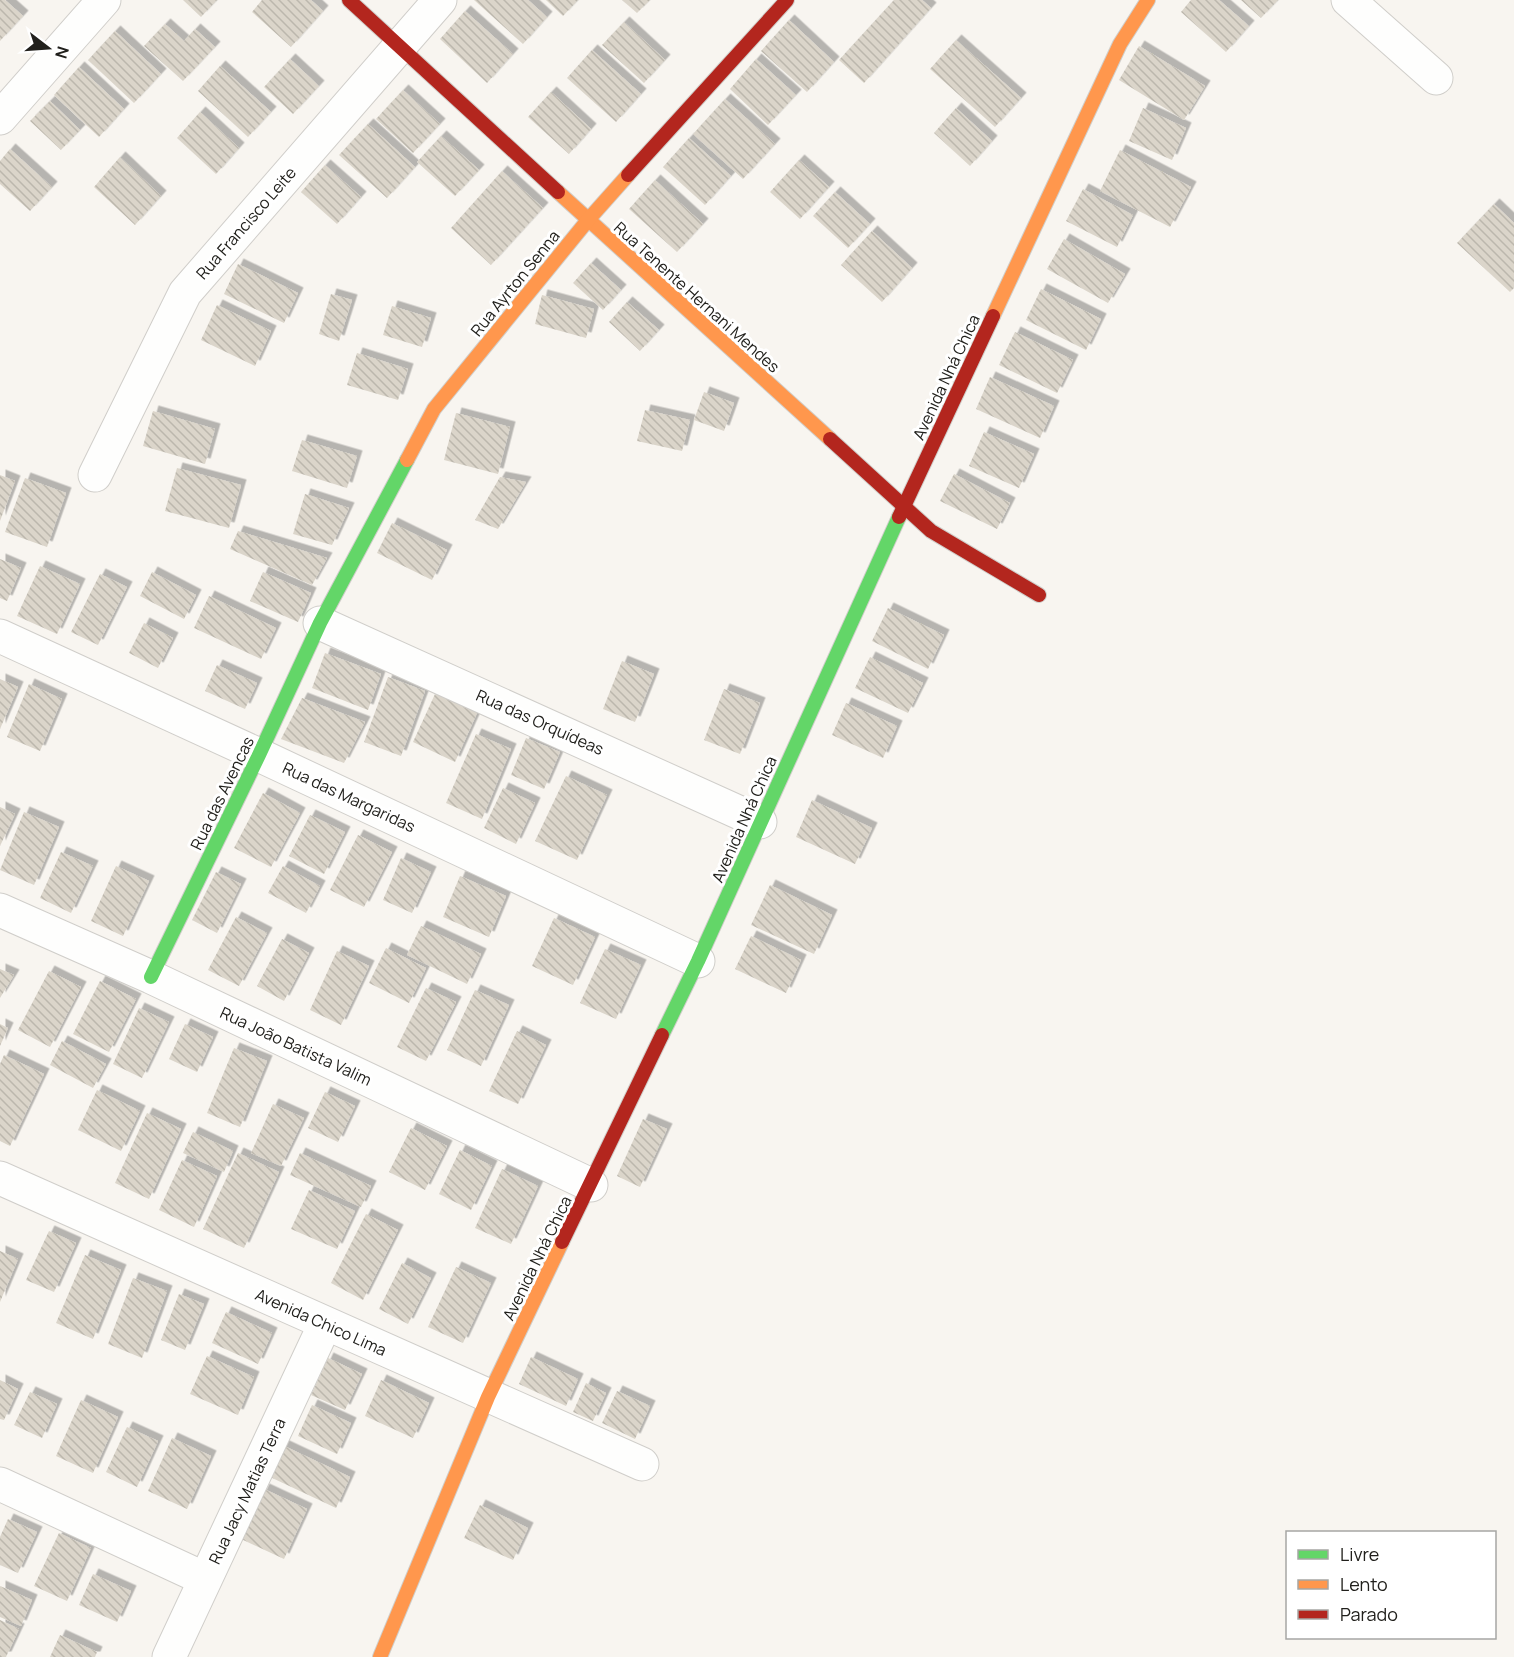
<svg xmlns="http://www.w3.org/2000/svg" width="1514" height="1657" viewBox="0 0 1514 1657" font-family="Manrope,sans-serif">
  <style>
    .building { fill: url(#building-back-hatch); filter: url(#shadow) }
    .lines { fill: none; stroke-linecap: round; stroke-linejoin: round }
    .street-casing { stroke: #d0ceca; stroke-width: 35 }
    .fast-casing { stroke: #d0ceca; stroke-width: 16 }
    .slow-casing { stroke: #d0ceca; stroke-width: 16 }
    .jam-casing { stroke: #d0ceca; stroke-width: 16 }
    .street { stroke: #fefefd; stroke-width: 33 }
    .fast { stroke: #63d668; stroke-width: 14 }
    .slow { stroke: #ff974d; stroke-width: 14 }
    .jam { stroke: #b3261e; stroke-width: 14 }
    .labels { text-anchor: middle; stroke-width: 6; stroke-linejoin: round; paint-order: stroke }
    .street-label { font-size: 16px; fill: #21201c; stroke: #fff }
  </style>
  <defs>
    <pattern id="building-back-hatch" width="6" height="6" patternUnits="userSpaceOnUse" patternTransform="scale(1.5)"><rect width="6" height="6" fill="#dbd5ca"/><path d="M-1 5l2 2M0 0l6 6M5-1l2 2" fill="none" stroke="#bcb7ad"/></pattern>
    <filter id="shadow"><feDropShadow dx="5.5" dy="-5.5" stdDeviation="0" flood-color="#0004"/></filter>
  </defs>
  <rect width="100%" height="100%" fill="#f8f5f0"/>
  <g class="building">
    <polygon points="0,0 5,0 23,16 0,41"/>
    <polygon points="183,0 217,0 201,17"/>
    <polygon points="262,0 311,0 323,11 291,47 252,12"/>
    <polygon points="474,0 528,0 547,17 523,44"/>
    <polygon points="546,0 578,0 563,16"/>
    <polygon points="622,0 650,0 637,13"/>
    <polygon points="894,0 922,0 931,8 864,83 839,60"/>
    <polygon points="1191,0 1219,0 1249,26 1226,52 1181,12"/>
    <polygon points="1241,0 1278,0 1261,18"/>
    <polygon points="465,11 513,54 487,83 440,39"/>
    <polygon points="789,20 834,62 807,92 761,51"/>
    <polygon points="624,22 665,60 644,83 602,45"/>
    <polygon points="165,24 184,41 195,29 215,47 183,81 144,46"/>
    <polygon points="115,31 161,74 134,103 88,60"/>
    <polygon points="956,40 1021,98 995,127 930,69"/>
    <polygon points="1139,46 1205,86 1184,120 1119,80"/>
    <polygon points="592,50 641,94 616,122 567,78"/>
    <polygon points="290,59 319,86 293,114 264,87"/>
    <polygon points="756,59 796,95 768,125 730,89"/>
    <polygon points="220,66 271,112 248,137 198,91"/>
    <polygon points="79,67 124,109 99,137 54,95"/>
    <polygon points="403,90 440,124 413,153 376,119"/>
    <polygon points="551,92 591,129 569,154 528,117"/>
    <polygon points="725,99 775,144 743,179 693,134"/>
    <polygon points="50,101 80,130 61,150 30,121"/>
    <polygon points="956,108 992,141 970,166 934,133"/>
    <polygon points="1143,108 1186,128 1172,160 1129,141"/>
    <polygon points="200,112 239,148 216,174 177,138"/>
    <polygon points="368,124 415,167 387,198 339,155"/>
    <polygon points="441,136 479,170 455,196 417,162"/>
    <polygon points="689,138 731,176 705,205 663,167"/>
    <polygon points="10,149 52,187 30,211 0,184 0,161"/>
    <polygon points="1120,150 1191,187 1170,227 1100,191"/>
    <polygon points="120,157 161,196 135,225 94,187"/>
    <polygon points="799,160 829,187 800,219 770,192"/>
    <polygon points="325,165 361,197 337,224 301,192"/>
    <polygon points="502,171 543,208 491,265 451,228"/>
    <polygon points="655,180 703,224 677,252 629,209"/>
    <polygon points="1083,189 1133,215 1117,247 1066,221"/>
    <polygon points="835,192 870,224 848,248 813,216"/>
    <polygon points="1494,204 1514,223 1514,288 1510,292 1457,243"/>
    <polygon points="872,231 912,268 882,302 841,265"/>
    <polygon points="1064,239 1125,274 1108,303 1047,269"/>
    <polygon points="591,263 621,290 603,310 573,283"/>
    <polygon points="238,264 298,293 284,323 224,294"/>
    <polygon points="1041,289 1101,319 1086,350 1026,320"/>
    <polygon points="331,294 352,300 339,341 319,334"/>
    <polygon points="542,295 594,309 586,338 535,324"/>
    <polygon points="627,302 659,330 640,351 609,322"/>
    <polygon points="217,305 271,331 255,366 201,340"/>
    <polygon points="392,306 431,318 422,347 383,335"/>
    <polygon points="1015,332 1073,360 1057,393 999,365"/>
    <polygon points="357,353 408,369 398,400 347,385"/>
    <polygon points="990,377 1054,406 1040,438 976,409"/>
    <polygon points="704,392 734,403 724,431 694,420"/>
    <polygon points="645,410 690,420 682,451 637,441"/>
    <polygon points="153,411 215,429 205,464 143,446"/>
    <polygon points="456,413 510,427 498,474 444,460"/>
    <polygon points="984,432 1034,454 1019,488 969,466"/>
    <polygon points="302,440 357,456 347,488 292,471"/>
    <polygon points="177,468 241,485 229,528 165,511"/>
    <polygon points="954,474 1010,503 997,529 940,501"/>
    <polygon points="0,475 15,481 0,521"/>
    <polygon points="500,477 526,482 498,529 475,520"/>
    <polygon points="25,478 66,493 47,547 5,532"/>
    <polygon points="305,494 349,508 332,545 293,534"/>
    <polygon points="392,523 447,550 432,580 377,553"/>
    <polygon points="238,531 327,558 312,585 230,549"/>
    <polygon points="0,559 21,568 7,601 0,598"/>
    <polygon points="40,566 80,584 57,634 17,616"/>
    <polygon points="152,572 196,595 184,619 140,596"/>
    <polygon points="263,572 311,593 298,622 250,601"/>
    <polygon points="100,574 127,587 98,645 71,632"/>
    <polygon points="209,596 276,628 261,659 194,628"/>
    <polygon points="888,608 944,635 928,669 872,641"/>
    <polygon points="144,623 173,638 158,668 129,653"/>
    <polygon points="325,653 381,674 368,710 312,688"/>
    <polygon points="870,657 923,683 908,713 855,688"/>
    <polygon points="622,661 654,674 635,722 603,709"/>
    <polygon points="217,665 257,683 245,709 205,691"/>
    <polygon points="388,677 425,691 401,756 364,742"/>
    <polygon points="0,679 18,687 0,729"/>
    <polygon points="29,684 62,699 40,751 7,737"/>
    <polygon points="724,689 760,703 740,754 704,740"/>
    <polygon points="435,694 477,713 455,762 413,742"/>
    <polygon points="302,698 365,722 344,763 281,739"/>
    <polygon points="846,703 897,726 883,758 832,735"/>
    <polygon points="476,734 511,749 482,819 446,803"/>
    <polygon points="526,738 560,752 544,789 511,775"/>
    <polygon points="566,776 607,795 577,860 535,841"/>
    <polygon points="503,788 535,803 516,844 484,828"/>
    <polygon points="263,793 300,813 271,867 234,848"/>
    <polygon points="812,800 872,828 855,864 796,837"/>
    <polygon points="0,807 15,814 0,846"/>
    <polygon points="24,812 59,827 34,885 0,870"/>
    <polygon points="310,815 345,832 324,874 289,856"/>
    <polygon points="358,835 392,852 364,907 330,890"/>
    <polygon points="61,852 93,866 71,913 40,898"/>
    <polygon points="401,858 431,872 412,913 383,900"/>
    <polygon points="116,866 149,881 123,936 91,921"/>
    <polygon points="283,866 320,886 306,913 268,893"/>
    <polygon points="216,872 241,884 217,933 192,920"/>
    <polygon points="460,876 506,896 489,937 443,917"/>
    <polygon points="770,885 832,915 814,954 751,925"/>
    <polygon points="236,917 267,933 239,986 208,970"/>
    <polygon points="554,918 595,937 573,985 532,966"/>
    <polygon points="421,926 481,954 467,984 407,955"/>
    <polygon points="751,936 801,960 786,993 735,969"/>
    <polygon points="282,939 309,953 284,1001 257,986"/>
    <polygon points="386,948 426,968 409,1003 369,983"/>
    <polygon points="605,949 641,965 616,1019 580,1003"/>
    <polygon points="337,951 369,966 341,1025 310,1010"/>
    <polygon points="0,969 14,975 0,998"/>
    <polygon points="49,971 81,987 50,1047 18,1030"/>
    <polygon points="100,981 136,999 109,1052 73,1034"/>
    <polygon points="426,988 456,1002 426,1061 397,1047"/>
    <polygon points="475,990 509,1005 481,1066 447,1050"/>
    <polygon points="139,1008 169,1022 142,1078 113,1064"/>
    <polygon points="0,1024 8,1028 0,1046"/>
    <polygon points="185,1024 213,1037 197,1072 169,1059"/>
    <polygon points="517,1031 546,1045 518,1104 489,1091"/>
    <polygon points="62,1041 106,1064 93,1088 50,1065"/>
    <polygon points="234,1048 267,1061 240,1127 207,1113"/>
    <polygon points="4,1055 44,1074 10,1146 0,1141 0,1064"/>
    <polygon points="97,1090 140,1111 121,1151 78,1130"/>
    <polygon points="325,1092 355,1106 338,1142 308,1128"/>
    <polygon points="273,1104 304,1118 281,1166 251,1153"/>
    <polygon points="147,1113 181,1129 149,1199 115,1183"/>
    <polygon points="643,1119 667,1129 640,1187 617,1176"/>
    <polygon points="411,1128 447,1146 425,1190 389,1172"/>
    <polygon points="193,1132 233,1151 224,1172 183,1153"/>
    <polygon points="460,1150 492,1166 471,1210 439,1194"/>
    <polygon points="238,1153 279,1172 244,1248 203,1229"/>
    <polygon points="300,1153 371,1186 361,1207 290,1175"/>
    <polygon points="182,1160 217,1176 194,1227 159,1210"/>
    <polygon points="502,1169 538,1186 511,1244 475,1228"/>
    <polygon points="309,1190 355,1211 337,1249 291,1229"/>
    <polygon points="366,1214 398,1230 363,1300 331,1283"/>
    <polygon points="49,1231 76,1243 54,1292 26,1280"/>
    <polygon points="0,1251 18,1259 0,1302"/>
    <polygon points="85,1255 121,1270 93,1339 56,1323"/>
    <polygon points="402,1263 431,1278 408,1324 379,1309"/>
    <polygon points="456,1267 491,1283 463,1343 428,1327"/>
    <polygon points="133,1278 167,1291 142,1358 108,1344"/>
    <polygon points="179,1294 204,1304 185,1350 161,1340"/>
    <polygon points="226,1312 272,1333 258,1364 212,1343"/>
    <polygon points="207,1356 254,1377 238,1415 190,1394"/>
    <polygon points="531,1357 578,1379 566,1406 519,1384"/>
    <polygon points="328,1358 362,1374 345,1410 311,1395"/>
    <polygon points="0,1380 18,1389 4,1420 0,1419"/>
    <polygon points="381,1380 429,1403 413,1438 365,1416"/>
    <polygon points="586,1383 606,1393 593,1421 573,1412"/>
    <polygon points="617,1391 650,1406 635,1439 602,1423"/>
    <polygon points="30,1392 57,1404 42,1438 14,1425"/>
    <polygon points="81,1400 118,1417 93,1473 56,1456"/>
    <polygon points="312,1405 351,1423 337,1454 298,1436"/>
    <polygon points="127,1427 158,1441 137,1487 106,1472"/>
    <polygon points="172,1438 211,1456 187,1509 148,1491"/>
    <polygon points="282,1445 350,1477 336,1508 268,1476"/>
    <polygon points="264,1489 307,1509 284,1559 241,1539"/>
    <polygon points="480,1505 528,1528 513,1560 464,1538"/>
    <polygon points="8,1519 37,1532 18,1573 0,1565 0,1537"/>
    <polygon points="59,1533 91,1548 67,1601 34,1586"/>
    <polygon points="93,1574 131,1591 117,1622 79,1605"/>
    <polygon points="0,1586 32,1600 21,1626 0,1617"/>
    <polygon points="0,1620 19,1629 6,1657 0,1657"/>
    <polygon points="60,1635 97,1652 95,1657 50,1657"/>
  </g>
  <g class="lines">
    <g class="street-casing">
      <g id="street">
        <polyline points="1348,0 1436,78"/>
        <polyline points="0,118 104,0"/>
        <polyline points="95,475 185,293 440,0"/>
        <polyline points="320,623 760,822"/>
        <polyline points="0,636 259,755 698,961"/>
        <polyline points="0,910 151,977 591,1185"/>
        <polyline points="0,1178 642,1464"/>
        <polyline points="0,1484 205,1579"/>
        <polyline points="169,1657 325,1324"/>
      </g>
    </g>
    <g class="fast-casing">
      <g id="fast">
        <polyline points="151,977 259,755 320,623 407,460"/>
        <polyline points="662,1035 698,961 899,517"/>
      </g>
    </g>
    <g class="slow-casing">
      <g id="slow">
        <polyline points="558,192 830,439"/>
        <polyline points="993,316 1120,44 1148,0"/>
        <polyline points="407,460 434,409 588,220 628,175"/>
        <polyline points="380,1657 488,1397 562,1242"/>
      </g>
    </g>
    <g class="jam-casing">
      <g id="jam">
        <polyline points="349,0 558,192"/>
        <polyline points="628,175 787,0"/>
        <polyline points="830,439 931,531 1039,595"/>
        <polyline points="899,517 993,316"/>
        <polyline points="562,1242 662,1035"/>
      </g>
    </g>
    <use href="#street" class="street"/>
    <use href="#fast" class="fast"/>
    <use href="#slow" class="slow"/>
    <use href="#jam" class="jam"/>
  </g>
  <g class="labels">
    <g class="street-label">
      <text transform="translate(246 223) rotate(-49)" y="6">Rua Francisco Leite</text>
      <text transform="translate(515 283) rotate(-51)" y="6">Rua Ayrton Senna</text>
      <text transform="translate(697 297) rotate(42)" y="6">Rua Tenente Hernani Mendes</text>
      <text transform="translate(946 377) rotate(-65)" y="6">Avenida Nhá Chica</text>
      <text transform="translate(540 722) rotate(24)" y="6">Rua das Orquídeas</text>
      <text transform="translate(222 793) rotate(-64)" y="6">Rua das Avencas</text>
      <text transform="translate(349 797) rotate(25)" y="6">Rua das Margaridas</text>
      <text transform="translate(744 819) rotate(-66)" y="6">Avenida Nhá Chica</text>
      <text transform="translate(296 1046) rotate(25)" y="6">Rua João Batista Valim</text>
      <text transform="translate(537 1258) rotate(-64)" y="6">Avenida Nhá Chica</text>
      <text transform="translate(321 1322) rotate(24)" y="6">Avenida Chico Lima</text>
      <text transform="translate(247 1491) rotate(-65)" y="6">Rua Jacy Matias Terra</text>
    </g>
  </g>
  <rect x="1286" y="1531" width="210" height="108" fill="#ffffff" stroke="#a6a6a4" stroke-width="1.5"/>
  <rect x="1298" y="1550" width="30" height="9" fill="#63d668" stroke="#a6a6a4" stroke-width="1.5"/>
  <text x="1340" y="1561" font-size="18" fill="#21201c">Livre</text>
  <rect x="1298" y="1580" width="30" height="9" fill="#ff974d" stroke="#a6a6a4" stroke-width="1.5"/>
  <text x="1340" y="1591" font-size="18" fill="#21201c">Lento</text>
  <rect x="1298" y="1610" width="30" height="9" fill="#b3261e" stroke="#a6a6a4" stroke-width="1.5"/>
  <text x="1340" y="1621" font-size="18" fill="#21201c">Parado</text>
  <g transform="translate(48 48) rotate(107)" stroke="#ffffff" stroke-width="4.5" paint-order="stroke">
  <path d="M0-4.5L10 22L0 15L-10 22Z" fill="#21201c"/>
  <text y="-9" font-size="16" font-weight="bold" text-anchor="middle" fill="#21201c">N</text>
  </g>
</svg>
